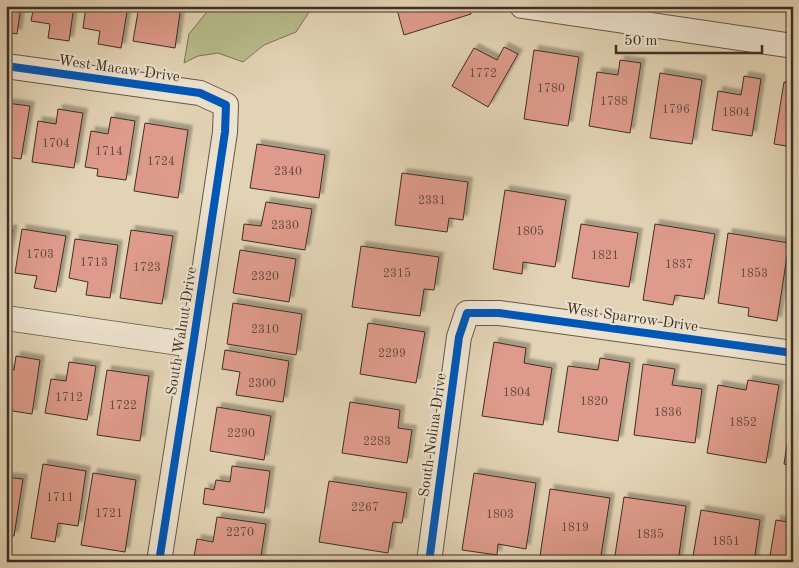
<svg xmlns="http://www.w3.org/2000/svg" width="799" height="568" viewBox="0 0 799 568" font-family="'Old Standard TT',serif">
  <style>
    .green { fill: #b7bb8b; stroke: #7a7558 }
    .building { fill: #de9b8b; stroke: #3e2f26; filter: url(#shadow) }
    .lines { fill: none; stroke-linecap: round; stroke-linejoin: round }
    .minor-casing { stroke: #67584a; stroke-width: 26 }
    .minor { stroke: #ece2ce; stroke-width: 24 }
    .cycleway-casing { stroke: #ece2ce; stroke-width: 11 }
    .cycleway { stroke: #0057b8; stroke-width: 8 }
    .labels { text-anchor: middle; stroke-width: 4; stroke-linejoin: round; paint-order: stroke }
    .number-label { font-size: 12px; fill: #664a3f }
    .street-label { font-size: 15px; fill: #3e2f26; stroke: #ece2ce }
  </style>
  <defs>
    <filter id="shadow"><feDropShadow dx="4.5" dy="-4.5" stdDeviation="1" flood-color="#0004"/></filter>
  </defs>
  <rect width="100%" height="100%" fill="#e2d3b4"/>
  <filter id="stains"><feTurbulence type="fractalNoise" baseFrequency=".004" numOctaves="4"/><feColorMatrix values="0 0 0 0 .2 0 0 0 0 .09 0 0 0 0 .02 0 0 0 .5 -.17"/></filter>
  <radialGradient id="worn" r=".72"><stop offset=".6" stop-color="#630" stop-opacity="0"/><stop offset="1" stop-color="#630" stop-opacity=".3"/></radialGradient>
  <polygon class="green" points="208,6 313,6 296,32 264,45 243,62 218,53 198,56 184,63 189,34 206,13"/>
  <g class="building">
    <polygon points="6,6 21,6 17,34 6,32"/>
    <polygon points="34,6 74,6 69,41 48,38 50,24 31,21"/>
    <polygon points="86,6 128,6 121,48 98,44 100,31 83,28"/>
    <polygon points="139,6 181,6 175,48 133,41"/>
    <polygon points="396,6 469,6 471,14 404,35"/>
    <polygon points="773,6 793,6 793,12 773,9"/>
    <polygon points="504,47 518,54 488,107 452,86 474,48 497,60"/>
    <polygon points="534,50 579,57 568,126 524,119"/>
    <polygon points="620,60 641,63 630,133 589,126 597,72 618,75"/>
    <polygon points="660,73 702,80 692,144 650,138"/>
    <polygon points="744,76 761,79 752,136 712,130 718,91 741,95"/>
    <polygon points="784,82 793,83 793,147 774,144"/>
    <polygon points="6,103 30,106 21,159 6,157"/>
    <polygon points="58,109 83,113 74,168 32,162 38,121 56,124"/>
    <polygon points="111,117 135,121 126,180 97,176 98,169 85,167 91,131 108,134"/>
    <polygon points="145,123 188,130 178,198 134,191"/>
    <polygon points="257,144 325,155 319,198 250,188"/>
    <polygon points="402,173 468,182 463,220 449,218 447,232 395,225"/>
    <polygon points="505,190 566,200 555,267 523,262 522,274 493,269"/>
    <polygon points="266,202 312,209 305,250 242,240 244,224 261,226"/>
    <polygon points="581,224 638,233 629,287 572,278"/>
    <polygon points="655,224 715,234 704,299 675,295 673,305 643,300"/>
    <polygon points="6,229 13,230 6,266"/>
    <polygon points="22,229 66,236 56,292 34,288 37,276 15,273"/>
    <polygon points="131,230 173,236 162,304 120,298"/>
    <polygon points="728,233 789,243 777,321 748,316 749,308 718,303"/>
    <polygon points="75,239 118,245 110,298 86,295 88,282 69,278"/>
    <polygon points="361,246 439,257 434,290 424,289 420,316 352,307"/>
    <polygon points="240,250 296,259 289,302 233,293"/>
    <polygon points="233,303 302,314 296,355 227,344"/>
    <polygon points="368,323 425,332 416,383 360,374"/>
    <polygon points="494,342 526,348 524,363 552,368 543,425 482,416"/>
    <polygon points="225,350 289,361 283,402 236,395 240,372 222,369"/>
    <polygon points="16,356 40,360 32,414 6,410 6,369 14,370"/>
    <polygon points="600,358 630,363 618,441 558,432 568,366 598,370"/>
    <polygon points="69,362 96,366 87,420 45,413 51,379 66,381"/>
    <polygon points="643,364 675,369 672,385 702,389 695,443 634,435"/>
    <polygon points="107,370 149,376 140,441 97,435"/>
    <polygon points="748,380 779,385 766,463 707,453 718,385 746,390"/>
    <polygon points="350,402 400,410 398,428 412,430 407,463 342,453"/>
    <polygon points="793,405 793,466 784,464"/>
    <polygon points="217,407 271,416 264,460 210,451"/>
    <polygon points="43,464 86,471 78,526 58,523 55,542 31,538"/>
    <polygon points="232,466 270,471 264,513 203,504 205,488 214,490 216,480 230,482"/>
    <polygon points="93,473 136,480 125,552 81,545"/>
    <polygon points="474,473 536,483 526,549 498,544 497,555 462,550"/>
    <polygon points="6,477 23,479 14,536 6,535"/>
    <polygon points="329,481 407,493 402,523 393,522 388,553 319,542"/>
    <polygon points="550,489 610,498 600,562 569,562 569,561 540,556"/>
    <polygon points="624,497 686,506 678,562 614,562"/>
    <polygon points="701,510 760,520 754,562 692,562"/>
    <polygon points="217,517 266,524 260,562 222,562 194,557 197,539 213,542"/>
    <polygon points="776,520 793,523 793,562 769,562"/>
  </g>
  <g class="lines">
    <g class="minor-casing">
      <g id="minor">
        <polyline points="522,6 793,46"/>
        <polyline points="6,66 200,93 226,105 225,132 193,345 159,562"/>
        <polyline points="6,318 193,345"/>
        <polyline points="429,562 459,337 467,313 499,313 793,353"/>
      </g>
    </g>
    <use href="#minor" class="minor"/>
    <g class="cycleway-casing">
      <g id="cycleway">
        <polyline points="6,66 200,93 226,105 225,132 193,345 159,562"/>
        <polyline points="429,562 459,337 467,313 499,313 793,353"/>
      </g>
    </g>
    <use href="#cycleway" class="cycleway"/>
  </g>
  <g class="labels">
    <g class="number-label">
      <text x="483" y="77">1772</text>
      <text x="551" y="92">1780</text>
      <text x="614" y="105">1788</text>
      <text x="676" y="113">1796</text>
      <text x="736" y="116">1804</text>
      <text x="56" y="147">1704</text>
      <text x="109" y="155">1714</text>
      <text x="161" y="165">1724</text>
      <text x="288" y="175">2340</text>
      <text x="432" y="204">2331</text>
      <text x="285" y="229">2330</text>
      <text x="530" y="235">1805</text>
      <text x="40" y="258">1703</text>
      <text x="605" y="259">1821</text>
      <text x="94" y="266">1713</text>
      <text x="679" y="268">1837</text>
      <text x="147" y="271">1723</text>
      <text x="397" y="277">2315</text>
      <text x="754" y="277">1853</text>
      <text x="265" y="280">2320</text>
      <text x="265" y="333">2310</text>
      <text x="392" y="357">2299</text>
      <text x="262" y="387">2300</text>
      <text x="517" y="396">1804</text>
      <text x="69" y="401">1712</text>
      <text x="594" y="405">1820</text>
      <text x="123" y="409">1722</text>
      <text x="668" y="416">1836</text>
      <text x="743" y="426">1852</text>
      <text x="241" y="437">2290</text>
      <text x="377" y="445">2283</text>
      <text x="60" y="501">1711</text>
      <text x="365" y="511">2267</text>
      <text x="109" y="517">1721</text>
      <text x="500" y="518">1803</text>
      <text x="575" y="531">1819</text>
      <text x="240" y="536">2270</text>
      <text x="650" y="538">1835</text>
      <text x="726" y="545">1851</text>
    </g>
    <g class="street-label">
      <text transform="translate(119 68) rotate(8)" y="5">West Macaw Drive</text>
      <text transform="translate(632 317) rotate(8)" y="5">West Sparrow Drive</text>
      <text transform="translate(181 331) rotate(-81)" y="5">South Walnut Drive</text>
      <text transform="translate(432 435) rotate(-82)" y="5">South Nolina Drive</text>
    </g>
  </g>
  <rect width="799" height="568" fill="none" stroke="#e2d3b4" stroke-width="25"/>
  <rect x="8" y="8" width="784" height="553" fill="none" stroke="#3e2f26" stroke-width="2.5"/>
  <rect x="12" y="12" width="774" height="543" fill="none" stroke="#3e2f26"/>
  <path d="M616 45v8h146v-8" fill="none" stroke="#3e2f26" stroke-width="2.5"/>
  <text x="624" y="45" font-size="15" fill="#3e2f26" stroke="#ece2ce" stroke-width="4" paint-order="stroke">50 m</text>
  <rect width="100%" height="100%" filter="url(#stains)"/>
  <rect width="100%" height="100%" fill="url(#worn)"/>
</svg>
